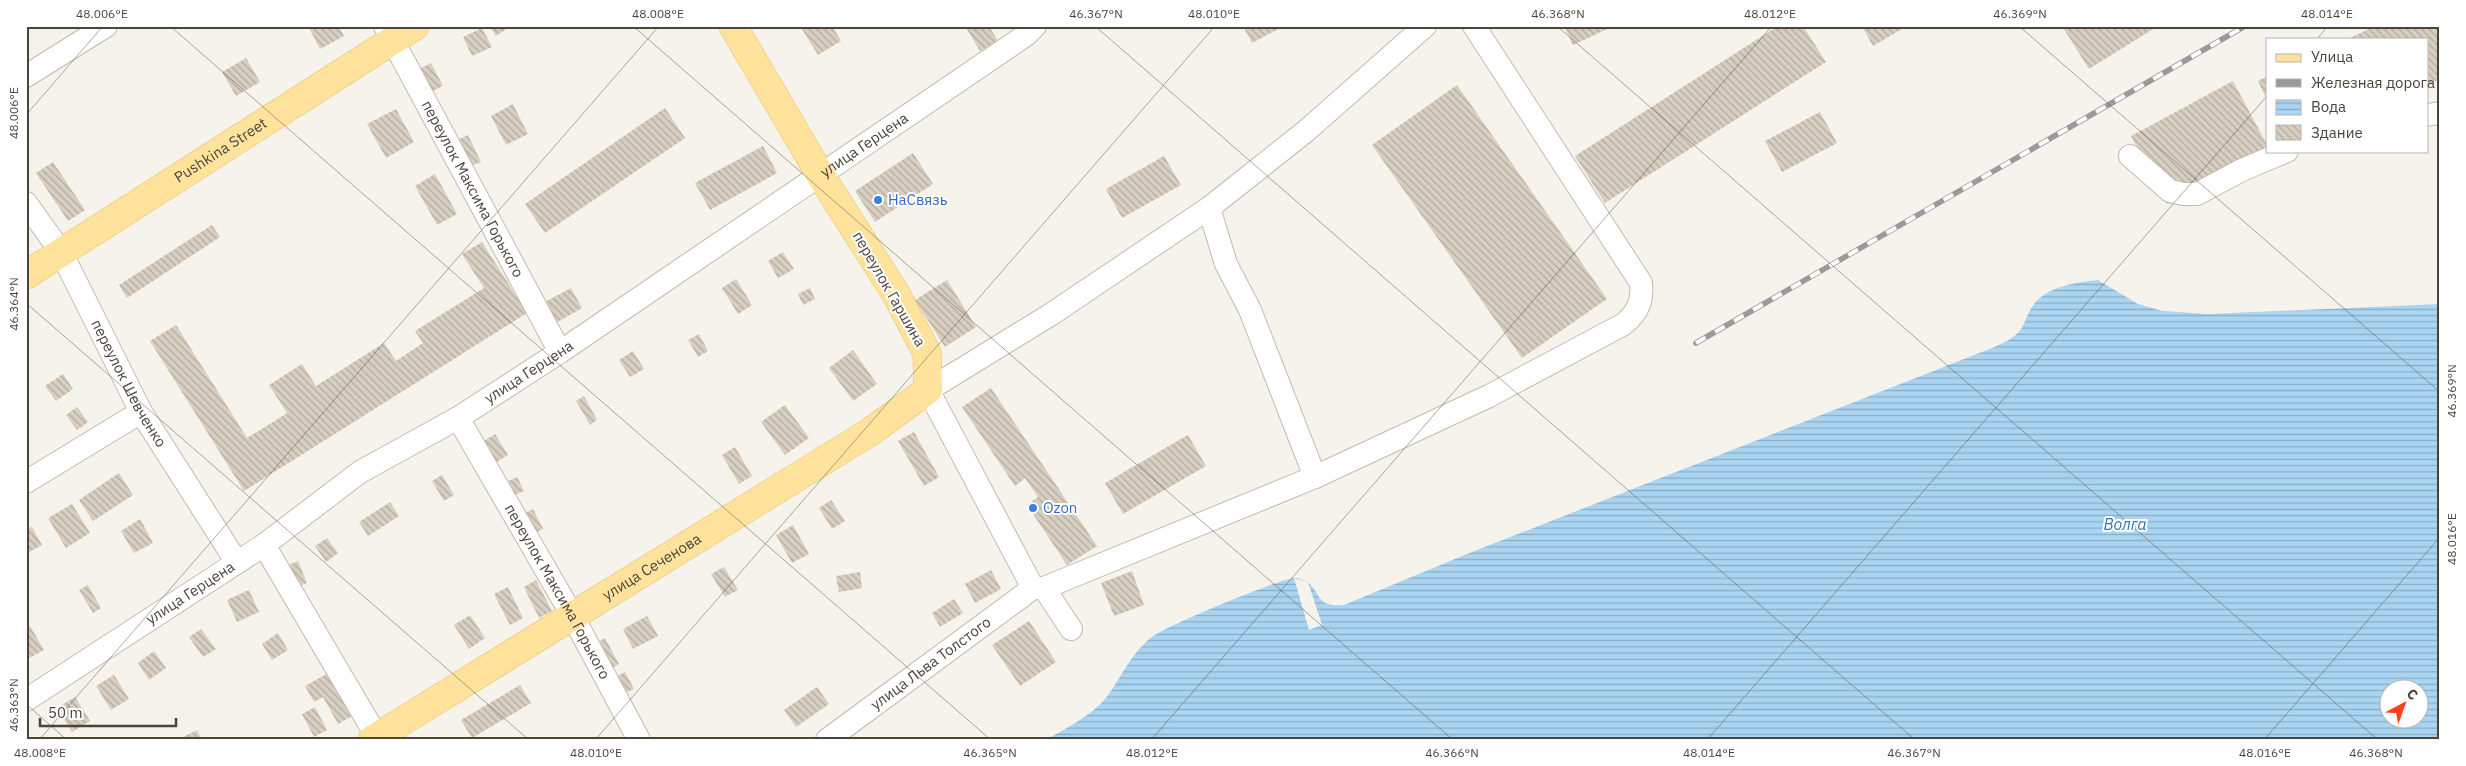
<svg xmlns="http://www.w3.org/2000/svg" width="2466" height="766" viewBox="0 0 2466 766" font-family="'IBM Plex Sans',sans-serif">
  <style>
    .water { fill: url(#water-rules); fill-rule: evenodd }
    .pier { fill: #f6f3ec }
    .building { fill: url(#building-back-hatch) }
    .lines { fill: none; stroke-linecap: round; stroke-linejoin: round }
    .minor-casing { stroke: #c2bbae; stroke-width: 24 }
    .major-casing { stroke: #e6c16a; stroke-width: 29 }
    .minor { stroke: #fff; stroke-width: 22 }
    .major { stroke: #ffe39c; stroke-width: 28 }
    .rail-casing { stroke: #9a9a9a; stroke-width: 5.5 }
    .rail { stroke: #fff; stroke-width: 4; stroke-dasharray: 11; stroke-linecap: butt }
    .ticks { fill: none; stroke: #4b4439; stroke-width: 1; stroke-opacity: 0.45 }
    .shop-dot { fill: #3f7fe0; stroke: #fff; stroke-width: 2 }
    .labels { text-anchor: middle; stroke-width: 4; stroke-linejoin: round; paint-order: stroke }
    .street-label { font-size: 15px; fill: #4b4439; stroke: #fff }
    .shop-label { font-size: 15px; fill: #366cbe; stroke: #fff; text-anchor: start }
    .water-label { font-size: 16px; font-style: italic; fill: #2e7ab2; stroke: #fff }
    .neatline { fill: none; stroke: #4b4439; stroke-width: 2 }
    .ticks-label { font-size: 12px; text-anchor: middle; fill: #4b4439 }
  </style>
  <defs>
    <pattern id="water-rules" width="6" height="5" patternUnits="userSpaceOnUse" patternTransform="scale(1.25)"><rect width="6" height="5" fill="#a9d4f2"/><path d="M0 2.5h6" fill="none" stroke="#8caec5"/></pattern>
    <pattern id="building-back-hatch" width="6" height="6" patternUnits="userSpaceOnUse" patternTransform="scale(1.25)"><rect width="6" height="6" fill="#d8cfc1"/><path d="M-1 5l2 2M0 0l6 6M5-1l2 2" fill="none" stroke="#b1aa9e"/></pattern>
  </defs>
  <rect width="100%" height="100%" fill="#f6f3ec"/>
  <path class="water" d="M2098,280L2138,304L2163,311L2208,314L2440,304V740H1046C1066,728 1091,716 1106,698C1121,678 1131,653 1152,637C1166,626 1277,580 1294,578C1299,578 1303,580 1308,582C1323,597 1317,607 1344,605L1467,554L1992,348C2003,343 2014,339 2021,329C2026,321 2028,312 2034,304C2047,287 2077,282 2098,280ZM2388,688H2418V718H2388Z"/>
  <polygon class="pier" points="1294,578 1308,582 1322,625 1309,630"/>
  <g class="building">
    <polygon points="308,26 339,26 344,36 320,49"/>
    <polygon points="489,26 511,26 496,36"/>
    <polygon points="800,26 832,26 841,41 818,55"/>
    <polygon points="965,26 989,26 998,41 980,51"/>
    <polygon points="1243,26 1284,26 1252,43"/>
    <polygon points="1564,26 1614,26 1573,45"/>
    <polygon points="1778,26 1803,26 1826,62 1605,203 1575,156"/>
    <polygon points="1862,26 1907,26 1873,46"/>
    <polygon points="2062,26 2158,26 2089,69"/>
    <polygon points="2375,26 2440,26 2440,79 2427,85 2427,39 2348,39"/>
    <polygon points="482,28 492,47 472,56 463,37"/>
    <polygon points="246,58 260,82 236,96 222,72"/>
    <polygon points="431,63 443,86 429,93 417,70"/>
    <polygon points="2267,76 2267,100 2258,81"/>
    <polygon points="2233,81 2267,145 2267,150 2167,204 2131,136"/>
    <polygon points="1457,85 1607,299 1522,358 1372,145"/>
    <polygon points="513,104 528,134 506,145 491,116"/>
    <polygon points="665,108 685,138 545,233 525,204"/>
    <polygon points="396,109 414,142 386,158 367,124"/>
    <polygon points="1820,112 1837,143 1782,172 1765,141"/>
    <polygon points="468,135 481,162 468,167 455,141"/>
    <polygon points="763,146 777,173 710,210 695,183"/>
    <polygon points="913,153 933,184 875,222 855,191"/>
    <polygon points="1164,156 1181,185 1122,218 1106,189"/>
    <polygon points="53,162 85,210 68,221 36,173"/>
    <polygon points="435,174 457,214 437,225 415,186"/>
    <polygon points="212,225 220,237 127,298 119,285"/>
    <polygon points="482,242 527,313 244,491 150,341 176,325 247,438 287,413 269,385 302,364 316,386 384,343 396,361 423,343 415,331 484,288 462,254"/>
    <polygon points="783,252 794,269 778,278 768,261"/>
    <polygon points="736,279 752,305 738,314 722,288"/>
    <polygon points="947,280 976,327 945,347 915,300"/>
    <polygon points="571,288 582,308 554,324 543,303"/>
    <polygon points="810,288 815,299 803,305 798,294"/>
    <polygon points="699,334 708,351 698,357 688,340"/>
    <polygon points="853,350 877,384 853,401 829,368"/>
    <polygon points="633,351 644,369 630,377 619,360"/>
    <polygon points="63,374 73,389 56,401 45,386"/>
    <polygon points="991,388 1097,546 1067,565 1027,505 1038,497 1025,478 1015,486 962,407"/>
    <polygon points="584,396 597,420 590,425 576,401"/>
    <polygon points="785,405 809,438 785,455 761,422"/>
    <polygon points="77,407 88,422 77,430 66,415"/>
    <polygon points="914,432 939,477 924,486 898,441"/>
    <polygon points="495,434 508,455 495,463 482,442"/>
    <polygon points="1188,435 1206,466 1123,514 1105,483"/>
    <polygon points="735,447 752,476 739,484 722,455"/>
    <polygon points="119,473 133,495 93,521 79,500"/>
    <polygon points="442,475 454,495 444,501 432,481"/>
    <polygon points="517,477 524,491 510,497 504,483"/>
    <polygon points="831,500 845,521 832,529 819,508"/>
    <polygon points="390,502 399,516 368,536 359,522"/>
    <polygon points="72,504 90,533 66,548 48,518"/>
    <polygon points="533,509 543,529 531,535 521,515"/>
    <polygon points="140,519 153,543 134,553 121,531"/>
    <polygon points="793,525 809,554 792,563 776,535"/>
    <polygon points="32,527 42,545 26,554 26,530"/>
    <polygon points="327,538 338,553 326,562 315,546"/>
    <polygon points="298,561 307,583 297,587 288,565"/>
    <polygon points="724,567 738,590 725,597 711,574"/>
    <polygon points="991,570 1001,589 975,603 965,584"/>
    <polygon points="1132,571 1144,605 1114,616 1101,583"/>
    <polygon points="860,572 862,588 839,592 836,576"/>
    <polygon points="536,580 552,611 539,618 524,587"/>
    <polygon points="88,585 101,608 93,613 79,590"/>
    <polygon points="508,587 523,618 510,625 494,594"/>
    <polygon points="249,590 259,612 237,622 227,600"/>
    <polygon points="954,599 963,613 940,627 932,613"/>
    <polygon points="470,615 485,638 469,649 454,625"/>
    <polygon points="647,616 658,636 633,649 623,629"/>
    <polygon points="1029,621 1056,662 1020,686 992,645"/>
    <polygon points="30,626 44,650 26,660 26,628"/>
    <polygon points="201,629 216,649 203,657 189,637"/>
    <polygon points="278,633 288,650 272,660 262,644"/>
    <polygon points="605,638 619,664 609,670 595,644"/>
    <polygon points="154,651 166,668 149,680 138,663"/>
    <polygon points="332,671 356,714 338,724 323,697 314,702 305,686"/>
    <polygon points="625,672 634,689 621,695 613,678"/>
    <polygon points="114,675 129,699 111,710 96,686"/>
    <polygon points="520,685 531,703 472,738 461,720"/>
    <polygon points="817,687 829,704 796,727 784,710"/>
    <polygon points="75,697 90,721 72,732 57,708"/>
    <polygon points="315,707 327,730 314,737 302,714"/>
    <polygon points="197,730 202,740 182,740 181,738"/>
  </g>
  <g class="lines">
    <g class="minor-casing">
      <g id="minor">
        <path id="s1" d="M385,26L560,352"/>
        <polyline points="26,76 106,26"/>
        <polyline points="2427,115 2440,113"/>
        <polyline points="2130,156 2170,191 2183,194 2197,194 2242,170 2287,151"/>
        <path id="s2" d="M26,203L61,252L141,412L236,561"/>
        <polyline points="1209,208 1226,264 1250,310 1315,477"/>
        <path id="s3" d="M458,418L572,615L639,740"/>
        <polyline points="26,482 141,412"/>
        <polyline points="264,545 377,737"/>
        <path d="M1044,588L1315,477L1489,396L1624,324C1638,312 1643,301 1641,283L1474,26"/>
        <polyline points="1071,629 1044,588 1033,588 928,390 1050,315 1209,208 1306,131 1425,26"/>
        <path id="s4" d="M26,700L264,545L360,472L458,418L560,352L1026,35L1035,26"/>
        <path id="s5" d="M827,740L1033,588"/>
      </g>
    </g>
    <g class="major-casing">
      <g id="major">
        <path id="s6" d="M26,275L415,26"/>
        <path id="s7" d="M372,740L870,432L928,390L927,353L896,294L821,176L733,26"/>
      </g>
    </g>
    <use href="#minor" class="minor"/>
    <use href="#major" class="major"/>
    <g class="rail-casing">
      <polyline id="rail" points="1696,343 2245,26"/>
    </g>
    <use href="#rail" class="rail"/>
  </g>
  <path class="ticks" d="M170,26L991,740M633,26L1453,740M1095,26L1915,740M1557,26L2378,740M2019,26L2440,392M2317,39L2328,26M26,115L103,26M26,303L529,740M26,704L67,740M39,740L659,26M595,740L1215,26M1151,740L1772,26M1707,740L2267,96M2264,740L2440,537"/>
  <g class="shop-dot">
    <circle cx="878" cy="200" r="5"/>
    <circle cx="1033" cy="508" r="5"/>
  </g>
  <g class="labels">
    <g class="street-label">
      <text dy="5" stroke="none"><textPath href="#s4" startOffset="1006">улица Герцена</textPath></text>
      <text dy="5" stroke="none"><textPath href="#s6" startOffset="231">Pushkina Street</textPath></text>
      <text dy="5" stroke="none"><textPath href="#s1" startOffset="185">переулок Максима Горького</textPath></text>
      <text transform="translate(889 289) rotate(60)" y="5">переулок Гаршина</text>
      <text dy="5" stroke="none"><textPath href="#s4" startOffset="601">улица Герцена</textPath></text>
      <text dy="5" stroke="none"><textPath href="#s2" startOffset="208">переулок Шевченко</textPath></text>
      <text dy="5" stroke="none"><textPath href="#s7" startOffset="329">улица Сеченова</textPath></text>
      <text dy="5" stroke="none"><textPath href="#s3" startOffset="200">переулок Максима Горького</textPath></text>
      <text dy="5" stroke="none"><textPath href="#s4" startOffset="196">улица Герцена</textPath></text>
      <text dy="5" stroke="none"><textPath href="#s5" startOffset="129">улица Льва Толстого</textPath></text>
    </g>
    <g class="shop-label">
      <text x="888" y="205">НаСвязь</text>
      <text x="1043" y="513">Ozon</text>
    </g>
    <g class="water-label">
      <text x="2125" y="530">Волга</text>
    </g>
  </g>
  <rect width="2466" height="766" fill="none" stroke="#ffffff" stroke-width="55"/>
  <rect x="2266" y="38" width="162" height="115" fill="#ffffff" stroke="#b7b4b0"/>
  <rect x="2276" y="54" width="25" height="8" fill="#ffe39c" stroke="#b7b4b0"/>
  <text x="2311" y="62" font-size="15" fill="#4b4439">Улица</text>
  <rect x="2276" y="79" width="25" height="8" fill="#9a9a9a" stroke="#b7b4b0"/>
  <text x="2311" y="88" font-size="15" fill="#4b4439">Железная дорога</text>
  <rect x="2276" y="100" width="25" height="15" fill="url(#water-rules)" stroke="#b7b4b0"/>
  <text x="2311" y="112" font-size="15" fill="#4b4439">Вода</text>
  <rect x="2276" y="125" width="25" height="15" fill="url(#building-back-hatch)" stroke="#b7b4b0"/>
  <text x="2311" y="138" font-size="15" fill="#4b4439">Здание</text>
  <g transform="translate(2404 704) rotate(41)"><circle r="24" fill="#ffffff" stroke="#b7b4b0"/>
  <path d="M0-4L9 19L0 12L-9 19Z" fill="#fc3f1d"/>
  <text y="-8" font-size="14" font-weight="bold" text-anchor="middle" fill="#4b4439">С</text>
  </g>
  <path d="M40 718v8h136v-8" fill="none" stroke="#4b4439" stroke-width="2.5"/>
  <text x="48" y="718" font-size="15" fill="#4b4439" stroke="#ffffff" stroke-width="4" paint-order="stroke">50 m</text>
  <rect x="28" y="28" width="2410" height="710" class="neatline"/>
  <g class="ticks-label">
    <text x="102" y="18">48.006°E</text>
    <text x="658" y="18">48.008°E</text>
    <text x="1096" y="18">46.367°N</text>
    <text x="1214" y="18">48.010°E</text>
    <text x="1558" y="18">46.368°N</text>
    <text x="1770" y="18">48.012°E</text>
    <text x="2020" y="18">46.369°N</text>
    <text x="2327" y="18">48.014°E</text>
    <text transform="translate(14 113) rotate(-90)" y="4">48.006°E</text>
    <text transform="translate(14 304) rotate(-90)" y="4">46.364°N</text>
    <text transform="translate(2452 391) rotate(-90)" y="4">46.369°N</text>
    <text transform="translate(2452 539) rotate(-90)" y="4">48.016°E</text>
    <text transform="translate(14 705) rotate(-90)" y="4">46.363°N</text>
    <text x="40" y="757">48.008°E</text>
    <text x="596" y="757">48.010°E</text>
    <text x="990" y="757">46.365°N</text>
    <text x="1152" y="757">48.012°E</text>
    <text x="1452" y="757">46.366°N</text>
    <text x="1709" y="757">48.014°E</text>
    <text x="1914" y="757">46.367°N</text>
    <text x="2265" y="757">48.016°E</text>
    <text x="2376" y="757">46.368°N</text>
  </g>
</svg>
